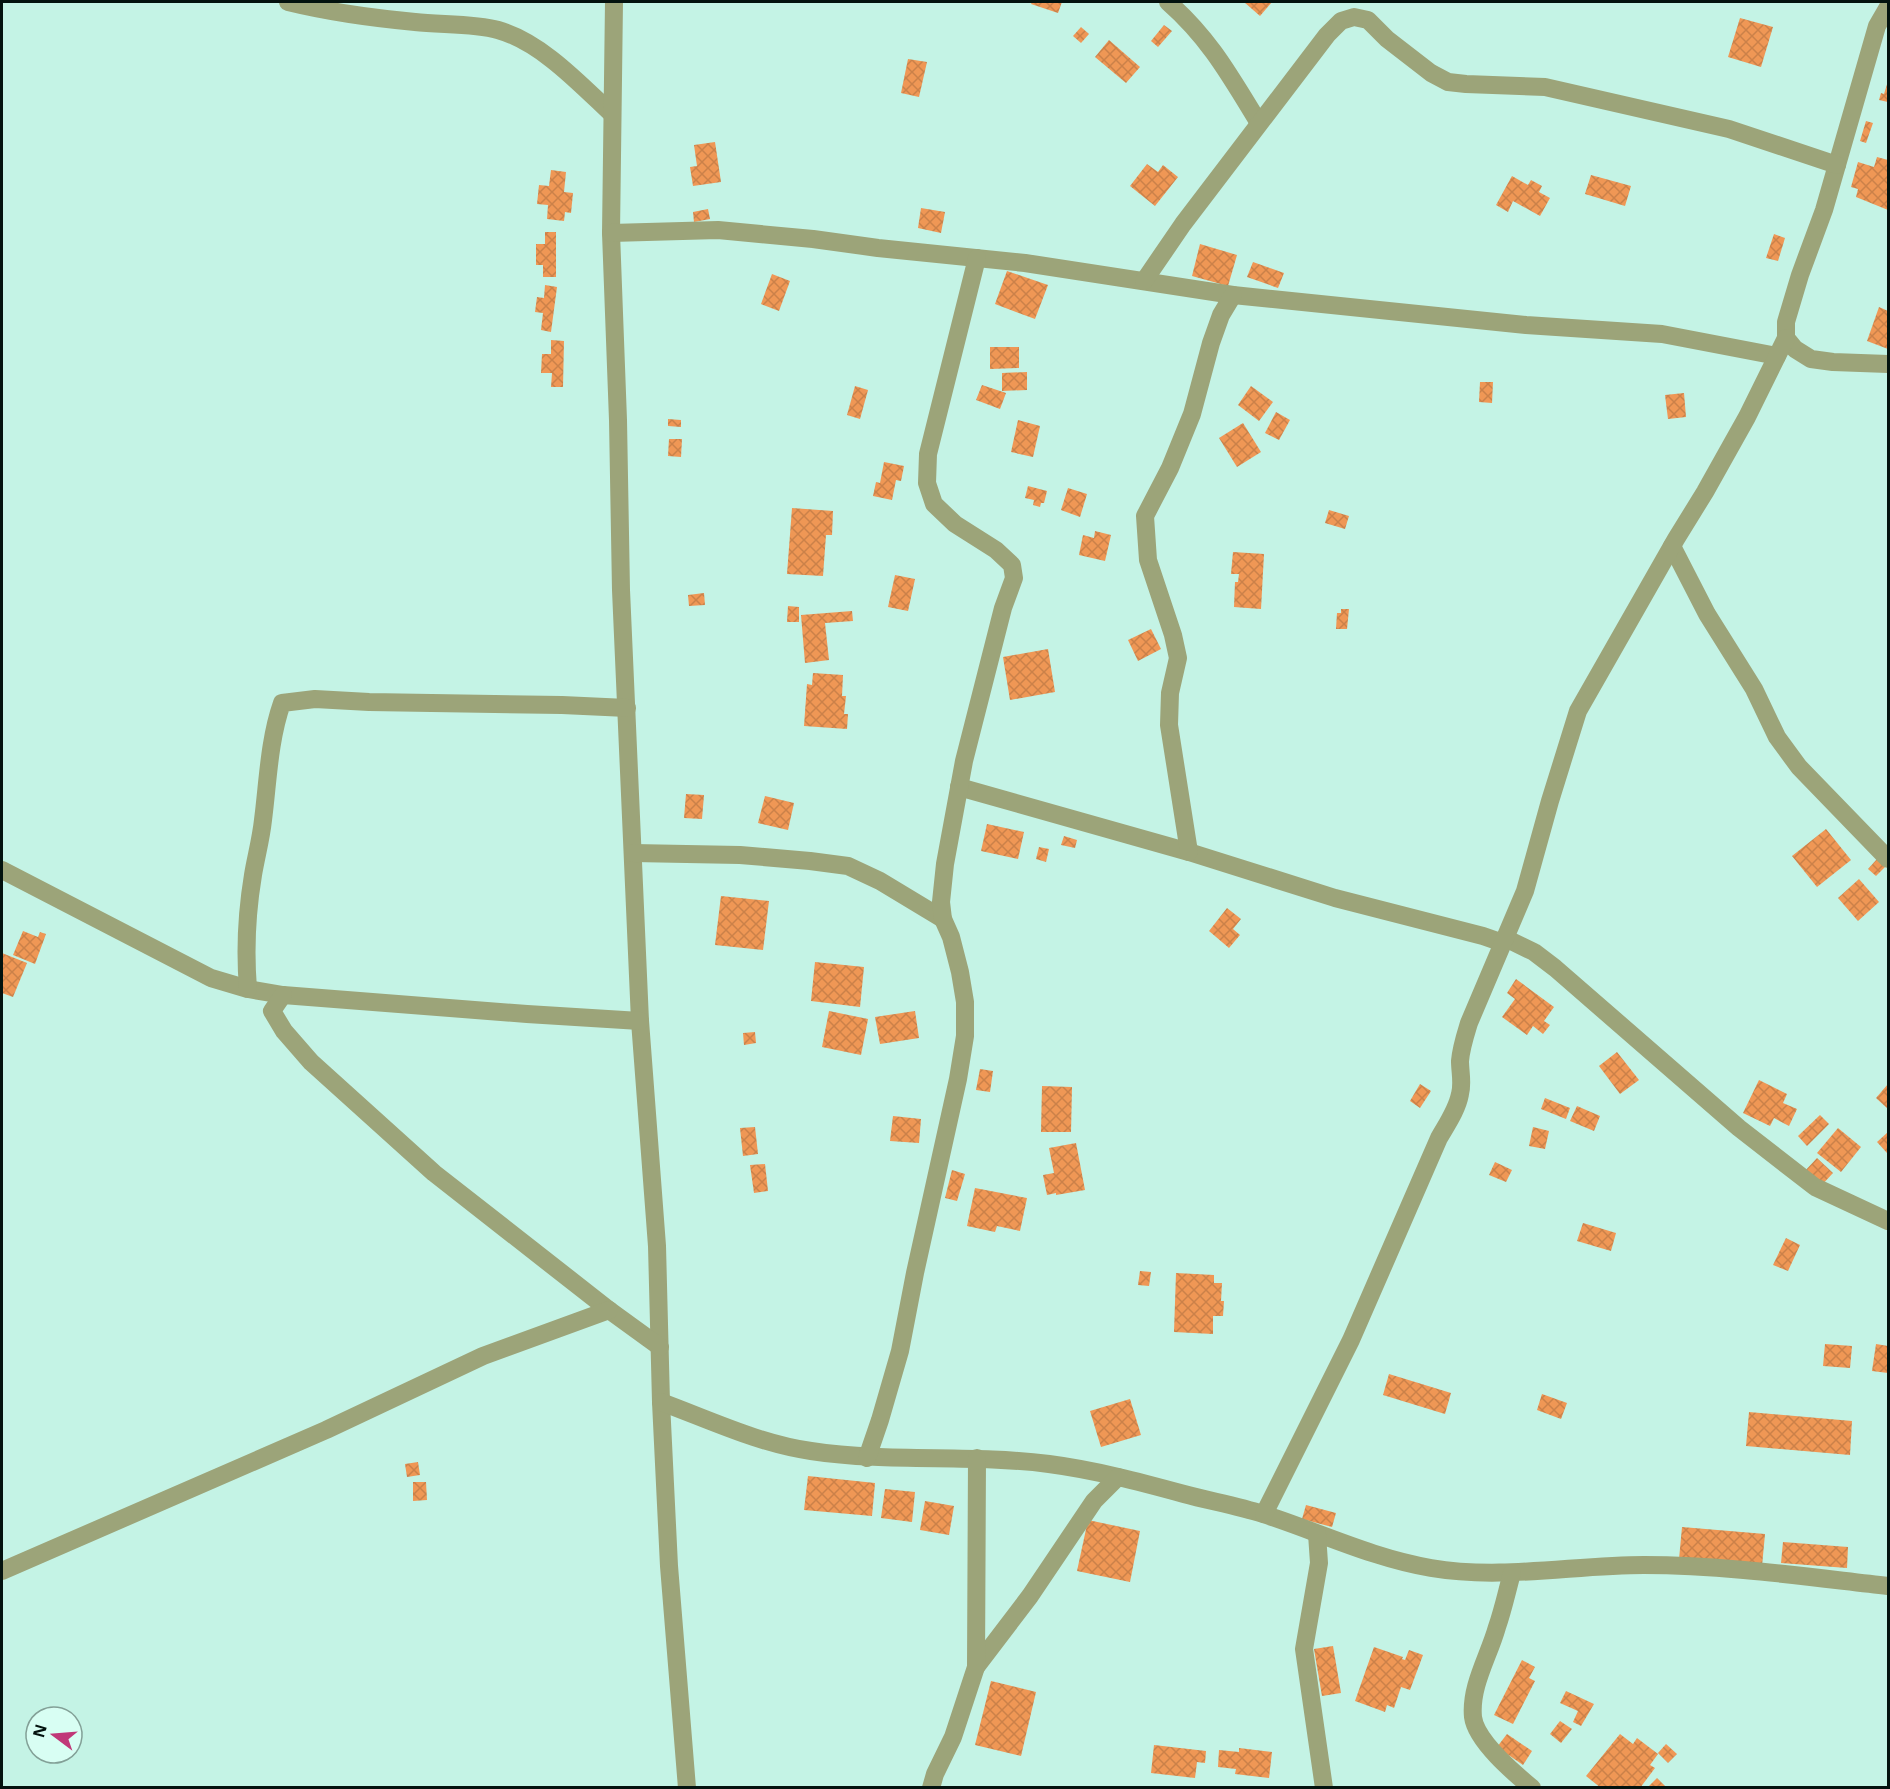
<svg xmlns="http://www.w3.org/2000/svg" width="1890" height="1789" viewBox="0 0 1890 1789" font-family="'Noto Sans',sans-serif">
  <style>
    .building { fill: url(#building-cross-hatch) }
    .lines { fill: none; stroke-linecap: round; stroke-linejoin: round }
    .minor { stroke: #9ca479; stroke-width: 18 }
  </style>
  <defs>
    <pattern id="building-cross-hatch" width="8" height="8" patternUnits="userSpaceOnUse" patternTransform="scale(1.5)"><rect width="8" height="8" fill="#ef9755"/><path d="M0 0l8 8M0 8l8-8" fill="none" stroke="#cb8149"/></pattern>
  </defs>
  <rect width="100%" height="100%" fill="#c4f3e5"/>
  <g class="building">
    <polygon points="1032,2 1062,2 1058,13 1031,4"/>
    <polygon points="1244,2 1272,2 1260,16"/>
    <polygon points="1740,18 1773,27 1761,67 1728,57"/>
    <polygon points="1164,25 1172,31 1158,47 1151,41"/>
    <polygon points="1081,27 1089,34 1081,43 1073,36"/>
    <polygon points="1109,40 1140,67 1126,83 1095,57"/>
    <polygon points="908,59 927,62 919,97 901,93"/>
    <polygon points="1888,81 1888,102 1879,100 1881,93 1884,94"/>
    <polygon points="1866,121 1873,123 1866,143 1860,141"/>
    <polygon points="715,142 721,182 693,186 690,167 697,166 694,145"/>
    <polygon points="1877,157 1888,160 1888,210 1856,197 1858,189 1851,187 1858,162 1874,167"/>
    <polygon points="1147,164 1158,172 1163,165 1178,177 1155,206 1130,186"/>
    <polygon points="551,170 566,172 564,192 573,193 571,213 565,212 564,221 547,219 548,205 537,204 539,185 549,186"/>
    <polygon points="1591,175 1631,186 1625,206 1585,194"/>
    <polygon points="1512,176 1528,185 1531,180 1542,186 1539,192 1550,198 1540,216 1513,201 1508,212 1496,205"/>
    <polygon points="921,208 945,212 941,233 918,228"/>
    <polygon points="708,209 710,219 694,222 693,212"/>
    <polygon points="545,232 556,232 556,277 543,277 543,265 536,265 536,244 545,244"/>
    <polygon points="1774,234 1785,238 1778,261 1766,258"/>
    <polygon points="1200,244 1237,255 1228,286 1192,276"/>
    <polygon points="1253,262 1284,273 1278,288 1247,277"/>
    <polygon points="1007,271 1048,285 1035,319 995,304"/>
    <polygon points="772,274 790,281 779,311 761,304"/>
    <polygon points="545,285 557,287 551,332 541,330 543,313 535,312 537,297 544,298"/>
    <polygon points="1879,307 1888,311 1888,349 1867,341"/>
    <polygon points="551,340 564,341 563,387 551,387 552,373 541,373 542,354 551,354"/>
    <polygon points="990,347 1019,347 1019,368 990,369"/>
    <polygon points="1027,372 1027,390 1002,391 1002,373"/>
    <polygon points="1480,382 1493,382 1492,403 1479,402"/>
    <polygon points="982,385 1006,393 1000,409 976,400"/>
    <polygon points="855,386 868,390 860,419 847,415"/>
    <polygon points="1251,386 1273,402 1259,421 1238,405"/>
    <polygon points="1684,393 1686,417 1668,419 1665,395"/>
    <polygon points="1276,412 1290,420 1279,440 1265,433"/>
    <polygon points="668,419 681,420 681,427 668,426"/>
    <polygon points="1018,420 1040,426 1033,457 1011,452"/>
    <polygon points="1243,423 1261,452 1237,467 1219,438"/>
    <polygon points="669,439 682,439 681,457 668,456"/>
    <polygon points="884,462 904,466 901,481 896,480 892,500 873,496 876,482 880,483"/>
    <polygon points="1028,486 1047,491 1044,503 1041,503 1040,507 1033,505 1034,500 1025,498"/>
    <polygon points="1068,488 1087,494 1080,517 1061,510"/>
    <polygon points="792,508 833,511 832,535 826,535 823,576 787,574"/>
    <polygon points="1329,510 1349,516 1345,529 1325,523"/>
    <polygon points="1095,531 1111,535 1105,561 1079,555 1083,535 1094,538"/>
    <polygon points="1233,552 1264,554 1261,609 1234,607 1235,582 1238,582 1239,574 1231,574"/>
    <polygon points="895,575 915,579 908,611 888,607"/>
    <polygon points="704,593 705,605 689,606 688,595"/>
    <polygon points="788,606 799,607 799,622 787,622"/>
    <polygon points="1341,609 1349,609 1347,629 1336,629 1337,613 1341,613"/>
    <polygon points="852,611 853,621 825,623 829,660 805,663 801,615"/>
    <polygon points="1151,629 1161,649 1138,661 1128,640"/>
    <polygon points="1048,649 1055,692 1010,700 1003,657"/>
    <polygon points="813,673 843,675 842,696 846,696 844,714 848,714 847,729 804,726 807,684 812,685"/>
    <polygon points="686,794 704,795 702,819 684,818"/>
    <polygon points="765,796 794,803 788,830 758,823"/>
    <polygon points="987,824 1024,832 1018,859 981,851"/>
    <polygon points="1826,829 1851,860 1817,887 1792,856"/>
    <polygon points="1064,836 1077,840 1075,848 1061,845"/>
    <polygon points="1039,847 1049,849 1046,862 1036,859"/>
    <polygon points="1877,859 1886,866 1876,876 1868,869"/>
    <polygon points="1859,879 1879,902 1858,921 1838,898"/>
    <polygon points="721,896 769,901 763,950 715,945"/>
    <polygon points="1227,908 1241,919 1233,929 1240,935 1229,948 1209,931"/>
    <polygon points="23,931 38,937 40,932 46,934 35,964 13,955"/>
    <polygon points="2,953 27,963 13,997 2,993"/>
    <polygon points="815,962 864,967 860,1007 811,1001"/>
    <polygon points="1516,979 1554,1007 1544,1021 1550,1025 1543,1034 1533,1026 1527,1035 1502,1017 1515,999 1507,993"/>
    <polygon points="829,1011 868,1019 861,1055 822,1047"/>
    <polygon points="915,1011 919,1038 880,1044 875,1017"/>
    <polygon points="755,1032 756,1043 744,1045 743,1033"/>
    <polygon points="1617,1052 1639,1080 1620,1094 1599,1066"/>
    <polygon points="980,1069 993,1071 990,1092 976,1090"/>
    <polygon points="1759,1080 1787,1094 1783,1103 1797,1109 1789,1126 1774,1118 1770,1126 1743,1113"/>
    <polygon points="1420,1084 1431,1091 1420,1108 1410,1101"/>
    <polygon points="1888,1084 1888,1109 1876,1098"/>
    <polygon points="1042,1086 1072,1087 1071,1132 1041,1132"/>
    <polygon points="1545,1098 1570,1108 1566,1119 1541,1109"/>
    <polygon points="1577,1106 1600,1116 1594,1131 1570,1121"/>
    <polygon points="1820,1115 1829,1124 1807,1146 1798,1136"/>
    <polygon points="893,1116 921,1119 919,1143 890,1141"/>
    <polygon points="755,1127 758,1154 743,1156 740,1128"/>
    <polygon points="1533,1127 1549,1131 1545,1149 1529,1146"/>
    <polygon points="1838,1128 1861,1147 1841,1172 1817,1153"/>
    <polygon points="1888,1132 1888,1152 1887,1153 1877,1142"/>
    <polygon points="1076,1143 1085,1190 1056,1195 1056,1193 1047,1195 1043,1175 1054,1173 1049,1148"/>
    <polygon points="1817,1158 1833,1173 1820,1187 1804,1172"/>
    <polygon points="1495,1162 1512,1170 1506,1182 1489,1175"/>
    <polygon points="765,1164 768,1191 754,1193 750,1165"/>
    <polygon points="952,1170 965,1174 957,1201 945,1198"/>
    <polygon points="975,1188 1027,1198 1020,1231 997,1226 995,1232 967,1226"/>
    <polygon points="1583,1223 1616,1233 1611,1251 1577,1241"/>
    <polygon points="1786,1238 1800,1245 1788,1271 1773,1265"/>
    <polygon points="1140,1271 1151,1272 1149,1286 1138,1285"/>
    <polygon points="1176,1273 1214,1275 1214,1283 1222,1283 1221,1301 1224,1301 1223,1316 1213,1316 1213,1334 1174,1332"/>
    <polygon points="1825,1344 1852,1346 1850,1368 1823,1366"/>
    <polygon points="1876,1344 1888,1346 1888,1373 1872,1371"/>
    <polygon points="1389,1374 1451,1393 1445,1414 1383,1395"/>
    <polygon points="1542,1394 1567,1403 1561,1419 1537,1410"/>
    <polygon points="1130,1399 1141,1435 1101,1447 1090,1411"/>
    <polygon points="1749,1412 1852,1421 1850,1455 1746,1446"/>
    <polygon points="418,1462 420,1475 407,1477 405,1464"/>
    <polygon points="808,1476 875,1483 872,1516 804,1510"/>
    <polygon points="413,1482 426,1482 427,1500 413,1501"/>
    <polygon points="885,1489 915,1492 912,1522 881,1518"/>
    <polygon points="925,1501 954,1506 949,1535 920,1530"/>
    <polygon points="1306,1505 1336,1513 1332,1527 1302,1519"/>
    <polygon points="1088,1520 1140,1531 1130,1582 1077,1571"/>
    <polygon points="1682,1527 1765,1534 1762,1566 1679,1559"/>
    <polygon points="1783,1542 1848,1547 1847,1568 1781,1563"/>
    <polygon points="1333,1646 1341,1693 1322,1696 1314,1649"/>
    <polygon points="1374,1647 1403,1657 1402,1659 1405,1660 1409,1650 1423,1655 1410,1690 1401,1687 1394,1708 1387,1705 1385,1712 1355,1701"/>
    <polygon points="1522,1660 1535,1667 1529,1678 1535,1681 1513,1724 1494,1715"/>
    <polygon points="991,1681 1036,1692 1021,1756 975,1745"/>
    <polygon points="1566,1691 1594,1704 1581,1726 1573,1722 1578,1711 1560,1703"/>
    <polygon points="1560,1721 1572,1729 1561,1743 1550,1734"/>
    <polygon points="1507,1734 1532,1751 1523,1765 1497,1747"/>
    <polygon points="1620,1734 1633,1744 1637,1738 1658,1754 1650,1765 1655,1768 1640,1788 1601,1788 1586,1776"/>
    <polygon points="1666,1744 1677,1754 1668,1763 1658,1753"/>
    <polygon points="1154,1745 1206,1751 1205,1763 1197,1762 1195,1778 1151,1773"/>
    <polygon points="1239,1748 1272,1752 1269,1778 1235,1774 1236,1769 1218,1767 1219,1750 1239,1752"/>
    <polygon points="1657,1778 1667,1788 1647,1788"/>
  </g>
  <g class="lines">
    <g class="minor">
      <path d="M288,2C329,12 372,18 415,22C440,25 474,23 498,30C541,42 580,84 612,114"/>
      <polyline points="614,2 611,233 618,420 621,590 640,1021 657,1246 661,1402 669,1566 687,1788"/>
      <path d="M1168,2C1210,39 1230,76 1259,123"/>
      <polyline points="1888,7 1877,26 1824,210 1800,275 1786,322 1786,338 1795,349 1811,359 1833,362 1888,364"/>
      <polyline points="611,233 718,230 813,239 878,248 1025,263 1233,295 1526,325 1662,334 1777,356"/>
      <polyline points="1144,281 1183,224 1327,35 1341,21 1354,17 1368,20 1387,39 1431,73 1448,82 1466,84 1545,87 1729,129 1837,165"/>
      <polyline points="1672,546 1707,614 1754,689 1777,737 1799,767 1888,859"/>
      <polyline points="959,787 1189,852 1335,898 1483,936 1503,943"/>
      <polyline points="1189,852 1169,725 1170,693 1178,658 1173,635 1148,560 1145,516 1170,468 1192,414 1211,343 1221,315 1233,295"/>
      <polyline points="633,853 740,855 810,861 848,866 880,881 943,919"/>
      <polyline points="2,870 211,978 248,989 283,995 527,1014 640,1021"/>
      <polyline points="1505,938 1534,952 1555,968 1739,1128 1815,1187 1888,1221"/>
      <path d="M248,989C245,952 247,911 253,875C256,857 261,839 263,820C268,781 269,740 282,703L315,699L369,702L562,705L627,708"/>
      <polyline points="283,995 272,1011 284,1031 311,1062 434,1173 609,1310 660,1347"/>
      <path d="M661,1402C710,1420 760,1444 811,1451C890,1463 970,1454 1049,1464C1095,1470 1140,1482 1184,1494C1210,1501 1238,1506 1263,1514C1319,1532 1372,1558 1431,1568C1501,1580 1574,1565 1644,1565C1726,1565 1808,1577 1888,1586"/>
      <polyline points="867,1458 880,1420 900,1351 915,1273 958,1079 965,1036 965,1002 960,972 951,937 943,919 941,902 945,864 964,761 1003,608 1014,578 1012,565 996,550 955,524 934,504 927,483 928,454 977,258"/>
      <path d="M1264,1514L1351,1340L1439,1138C1447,1124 1457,1110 1460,1094C1463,1083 1460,1072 1460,1061C1461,1048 1465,1036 1469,1023L1525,891L1550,801L1578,711L1676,539L1705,492L1747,417L1786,338"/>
      <polyline points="1317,1534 1319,1563 1304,1649 1324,1788"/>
      <polyline points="2,1571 326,1430 483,1356 609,1310"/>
      <path d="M1512,1573C1507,1591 1503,1610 1497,1627C1489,1656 1470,1686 1473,1717C1476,1741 1514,1773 1532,1788"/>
      <polyline points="976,1667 1030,1596 1094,1501 1118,1477"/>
      <polyline points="931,1788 935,1774 953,1737 976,1667 977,1458"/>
    </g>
  </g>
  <rect width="1890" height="1789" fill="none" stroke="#03120e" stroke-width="6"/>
  <g transform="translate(54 1735) rotate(286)"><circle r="28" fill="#d8fef3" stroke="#83a097" stroke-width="1.5"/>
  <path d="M0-4.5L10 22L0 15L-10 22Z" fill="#c03878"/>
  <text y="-9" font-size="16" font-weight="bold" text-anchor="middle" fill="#03120e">N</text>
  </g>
</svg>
